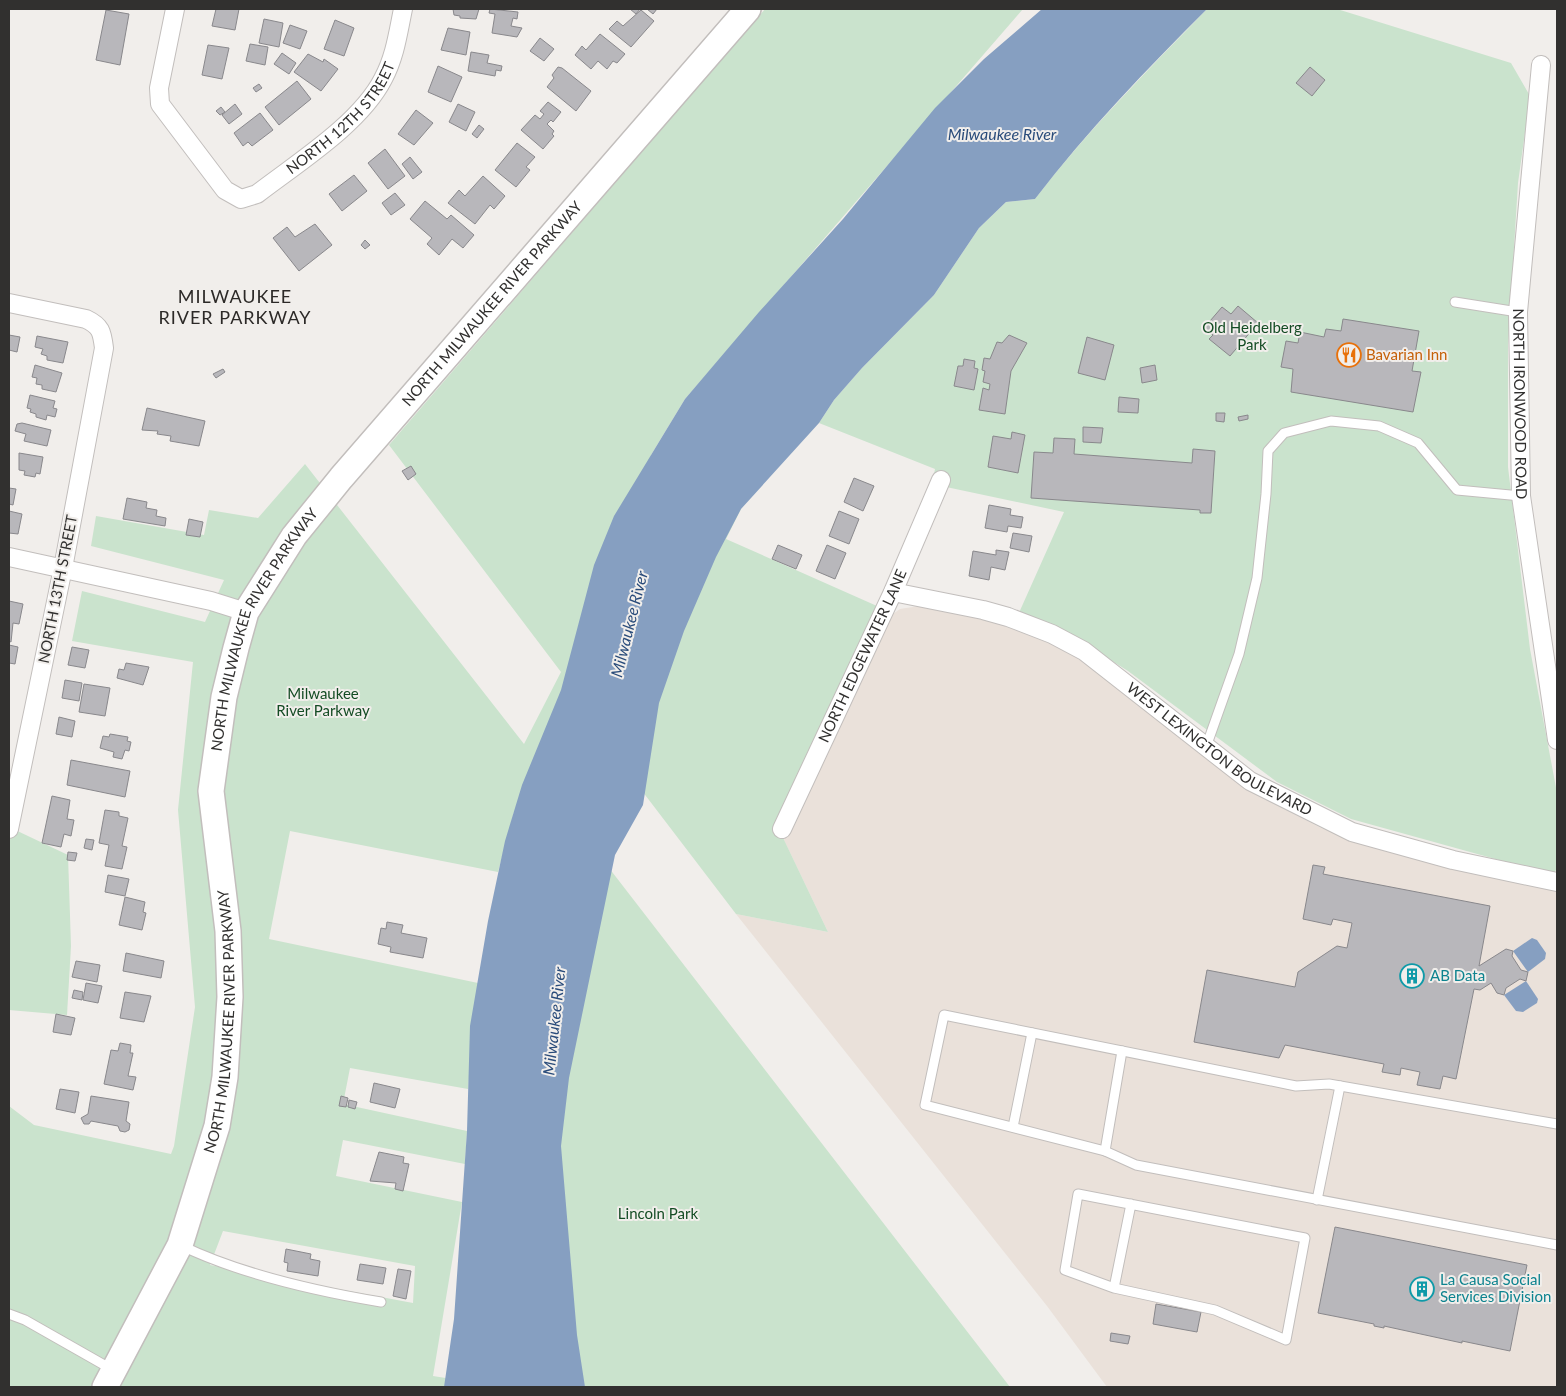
<svg xmlns="http://www.w3.org/2000/svg" width="1566" height="1396" viewBox="0 0 1566 1396" font-family="Lato,sans-serif">
  <style>
    .built { fill: #eae1da }
    .green { fill: #cae3cd; fill-rule: evenodd }
    .water { fill: #869fc1 }
    .building { fill: #b8b7bb; stroke: #89888c }
    .lines { fill: none; stroke-linecap: round; stroke-linejoin: round }
    .lane-casing { stroke: #c2bebc; stroke-width: 11 }
    .street-casing { stroke: #c2bebc; stroke-width: 20 }
    .secondary-casing { stroke: #c2bebc; stroke-width: 28 }
    .lane { stroke: #fff; stroke-width: 9 }
    .street { stroke: #fff; stroke-width: 18 }
    .secondary { stroke: #fff; stroke-width: 25 }
    .labels { text-anchor: middle; stroke-width: 4; stroke-linejoin: round; paint-order: stroke }
    .street-label { font-size: 15px; fill: #31302f; stroke: #f1eeeb }
    .park-label { font-size: 15px; fill: #144c24; stroke: #f1eeeb }
    .food-label { font-size: 15px; fill: #c56008; stroke: #f1eeeb; text-anchor: start }
    .culture-label { font-size: 15px; fill: #0d838f; stroke: #f1eeeb; text-anchor: start }
    .water-label { font-size: 16px; font-style: italic; fill: #294b7a; stroke: #f1eeeb }
    .quarter-label { font-size: 18px; letter-spacing: 1px; fill: #2c2927; stroke: #f1eeeb }
  </style>
  <rect width="100%" height="100%" fill="#f1eeeb"/>
  <polygon class="built" points="919,606 994,622 1049,643 1081,660 1264,798 1321,828 1385,850 1557,891 1557,1387 1107,1387 1047,1306 736,914 828,932 784,840 888,623 893,614 900,609"/>
  <g class="green">
    <path d="M765,9H1023L685,399L651,455L741,509L726,539L877,606L776,823L828,932L736,914L636,783L514,812L498,872L290,831L269,939L478,983L468,1089L350,1068L343,1104L467,1131L465,1164L343,1140L336,1176L462,1202L433,1376L452,1379L599,855L1010,1387H9V1106L34,1125L171,1154L174,1146L195,1007L178,810L193,662L72,641L82,591L205,622L224,580L91,546L96,516L204,535L209,510L258,518L305,464L524,744L561,672L389,445ZM223,1231L415,1266L413,1303L210,1265Z"/>
    <path d="M1207,9H1337L1511,63L1530,96L1518,183L1508,345V467L1530,649L1557,793V868L1553,875L1351,819L1277,782L1128,671L1077,639L1018,615L1064,512L932,484L935,469L819,423L834,400L862,368L934,295L979,228L1006,202L1035,199C1087,131 1148,70 1207,9Z"/>
    <polygon points="9,827 68,855 71,946 67,1015 9,1010"/>
  </g>
  <g class="water">
    <path d="M1042,9H1207C1147,69 1087,131 1035,199L1006,202L979,228L934,295L862,368L834,400L819,423L741,509L716,557L684,631L659,703L643,805L615,855L569,1078L561,1146L577,1335L585,1387H444L454,1319L467,1131L470,1026L488,921L505,841L522,785L561,690L594,565L614,516L685,399L759,312L843,219L935,108L984,59Z"/>
    <polygon points="1532,938 1537,940 1546,953 1545,959 1528,972 1513,951"/>
    <polygon points="1526,981 1538,999 1537,1003 1523,1012 1516,1011 1504,995"/>
  </g>
  <g class="building">
    <polygon points="216,9 239,9 235,30 212,26"/>
    <polygon points="453,9 479,9 476,19 460,18 460,16 454,15"/>
    <polygon points="490,9 518,12 517,19 513,18 511,26 522,28 517,37 492,33 495,14 489,13"/>
    <polygon points="630,9 640,9 636,14"/>
    <polygon points="647,9 657,9 653,14"/>
    <polygon points="106,10 129,14 120,65 96,60"/>
    <polygon points="641,10 654,21 631,47 609,29 617,21 623,26"/>
    <polygon points="264,19 283,23 279,47 259,43"/>
    <polygon points="335,20 354,28 344,56 324,49"/>
    <polygon points="290,25 307,31 300,49 283,43"/>
    <polygon points="448,28 470,32 466,55 441,50"/>
    <polygon points="600,34 625,54 617,63 613,61 607,69 598,61 591,69 575,55 582,46 586,50"/>
    <polygon points="540,38 554,49 544,61 530,51"/>
    <polygon points="250,44 268,47 265,65 246,61"/>
    <polygon points="208,45 229,48 222,79 202,75"/>
    <polygon points="471,52 489,55 487,63 502,66 501,71 496,70 495,76 468,71"/>
    <polygon points="282,53 296,63 289,74 274,64"/>
    <polygon points="308,54 323,62 324,59 338,69 321,91 294,72"/>
    <polygon points="438,66 462,77 451,102 428,92"/>
    <polygon points="558,67 562,68 591,91 576,111 547,87 554,78 552,75"/>
    <polygon points="1310,67 1325,80 1312,96 1296,83"/>
    <polygon points="297,81 311,99 279,125 265,107"/>
    <polygon points="259,84 262,88 256,92 253,88"/>
    <polygon points="548,102 561,112 553,122 551,120 547,124 554,131 552,134 554,136 543,149 521,130 535,115 540,119 544,114 540,111"/>
    <polygon points="235,104 242,114 229,124 222,115"/>
    <polygon points="458,104 475,112 466,131 449,122"/>
    <polygon points="221,107 225,112 220,115 216,111"/>
    <polygon points="416,110 433,123 414,145 398,134"/>
    <polygon points="260,113 273,130 252,146 248,142 243,146 234,133"/>
    <polygon points="479,125 484,129 477,138 472,134"/>
    <polygon points="517,143 535,157 526,167 530,170 516,187 495,170"/>
    <polygon points="385,149 405,176 388,189 368,163"/>
    <polygon points="410,157 422,172 413,179 402,164"/>
    <polygon points="354,175 367,191 342,211 329,194"/>
    <polygon points="483,176 505,196 494,209 490,205 475,224 448,203 459,190 465,196"/>
    <polygon points="395,193 405,205 391,215 382,203"/>
    <polygon points="425,201 447,219 451,215 474,235 463,248 452,239 439,255 427,244 432,238 410,219"/>
    <polygon points="315,224 332,245 299,271 273,238 287,227 295,237"/>
    <polygon points="365,240 370,245 365,249 361,245"/>
    <polygon points="1238,306 1258,323 1230,356 1209,339 1213,335 1204,328 1222,307 1231,314"/>
    <polygon points="1343,319 1419,331 1412,371 1421,372 1413,412 1291,392 1293,369 1281,367 1286,341 1298,343 1300,332 1324,337 1326,329 1341,331"/>
    <polygon points="9,335 20,337 17,352 9,350"/>
    <polygon points="1009,335 1027,343 1011,371 1005,414 979,410 983,388 989,390 990,384 983,382 985,371 982,370 984,358 990,359 997,342 1002,343"/>
    <polygon points="37,336 68,342 63,363 47,360 47,356 41,354 43,349 35,347"/>
    <polygon points="1087,337 1114,345 1105,380 1078,373"/>
    <polygon points="964,359 975,361 974,368 978,369 974,390 954,386 958,366 963,366"/>
    <polygon points="35,365 62,373 56,392 42,389 42,385 36,384 37,378 32,377"/>
    <polygon points="1155,365 1157,380 1142,383 1140,368"/>
    <polygon points="223,369 225,372 216,378 213,374"/>
    <polygon points="30,395 55,401 53,408 57,409 55,417 47,415 46,420 36,417 36,414 30,412 31,409 27,408"/>
    <polygon points="1119,397 1139,399 1138,413 1118,412"/>
    <polygon points="147,408 205,421 199,446 170,441 171,436 157,434 158,431 142,430"/>
    <polygon points="1216,413 1225,413 1224,422 1216,421"/>
    <polygon points="1248,415 1248,419 1239,421 1238,417"/>
    <polygon points="22,423 51,430 47,446 24,441 26,434 15,431 17,424"/>
    <polygon points="1083,427 1103,428 1101,443 1083,442"/>
    <polygon points="1012,432 1025,435 1018,473 988,467 993,436 1011,439"/>
    <polygon points="1054,438 1075,439 1074,454 1192,463 1193,449 1215,451 1211,513 1200,513 1200,510 1031,498 1034,452 1053,453"/>
    <polygon points="19,453 43,457 40,474 36,473 35,477 24,475 25,471 19,470"/>
    <polygon points="411,466 416,474 408,480 402,471"/>
    <polygon points="854,478 874,486 863,511 844,502"/>
    <polygon points="9,488 16,489 13,505 9,504"/>
    <polygon points="127,498 147,502 146,508 157,510 156,516 166,518 165,526 123,519"/>
    <polygon points="989,505 1011,509 1010,515 1023,517 1021,528 1008,526 1007,532 985,528"/>
    <polygon points="9,511 22,514 18,534 9,533"/>
    <polygon points="839,511 859,519 849,544 829,536"/>
    <polygon points="189,519 203,522 200,537 186,535"/>
    <polygon points="1013,533 1032,536 1029,552 1010,548"/>
    <polygon points="778,545 802,555 796,569 772,559"/>
    <polygon points="827,545 846,553 835,579 816,571"/>
    <polygon points="996,550 1009,552 1005,570 991,567 989,580 969,576 973,551 996,555"/>
    <polygon points="9,601 23,604 19,624 13,623 11,642 9,641"/>
    <polygon points="9,645 18,647 15,664 9,663"/>
    <polygon points="72,647 89,650 85,668 68,665"/>
    <polygon points="126,663 149,667 143,685 117,678 119,669 124,670"/>
    <polygon points="65,680 82,683 79,701 62,698"/>
    <polygon points="84,684 110,688 105,716 79,712"/>
    <polygon points="59,717 75,721 72,737 56,734"/>
    <polygon points="110,734 128,737 127,741 131,742 129,751 125,750 122,759 113,757 114,752 100,748 103,736 109,737"/>
    <polygon points="71,760 130,771 125,797 67,785"/>
    <polygon points="52,796 70,800 67,819 74,820 71,836 64,834 61,847 42,843"/>
    <polygon points="105,810 119,812 119,816 128,818 122,846 127,847 122,869 105,866 109,845 99,843"/>
    <polygon points="86,839 94,840 92,850 84,848"/>
    <polygon points="68,852 77,853 75,861 67,860"/>
    <polygon points="1313,865 1325,867 1323,874 1490,906 1479,966 1506,949 1513,951 1512,956 1521,970 1528,972 1526,981 1520,979 1506,988 1504,995 1497,993 1491,983 1480,990 1474,989 1456,1079 1443,1076 1440,1089 1417,1085 1420,1072 1401,1068 1400,1075 1382,1072 1384,1064 1285,1045 1279,1058 1194,1042 1207,970 1295,987 1298,972 1337,946 1347,948 1352,923 1333,919 1331,925 1303,919"/>
    <polygon points="108,875 129,879 125,896 105,892"/>
    <polygon points="125,897 145,902 143,912 146,913 142,930 119,925"/>
    <polygon points="387,922 403,925 401,933 427,938 423,958 390,952 391,947 378,944 381,928 386,929"/>
    <polygon points="126,953 164,961 161,978 123,971"/>
    <polygon points="76,961 100,965 97,982 72,977"/>
    <polygon points="86,983 102,986 98,1003 83,1000"/>
    <polygon points="74,990 83,992 82,1000 72,998"/>
    <polygon points="125,992 151,996 144,1022 120,1018"/>
    <polygon points="56,1014 75,1018 71,1035 53,1032"/>
    <polygon points="120,1043 131,1045 130,1053 133,1053 128,1076 136,1077 133,1090 104,1084 111,1050 118,1051"/>
    <polygon points="374,1083 400,1089 395,1108 370,1102"/>
    <polygon points="60,1089 79,1092 75,1113 56,1109"/>
    <polygon points="91,1096 129,1102 126,1121 130,1124 129,1130 125,1132 120,1131 118,1126 91,1121 89,1124 84,1124 81,1118 88,1114"/>
    <polygon points="341,1096 348,1098 346,1107 339,1106"/>
    <polygon points="349,1100 357,1102 355,1109 348,1107"/>
    <polygon points="379,1152 404,1157 403,1163 409,1164 403,1191 395,1189 396,1183 370,1181"/>
    <polygon points="1335,1227 1527,1265 1510,1351 1462,1341 1462,1343 1384,1326 1384,1328 1374,1326 1374,1324 1318,1313"/>
    <polygon points="286,1249 311,1254 310,1259 320,1261 318,1276 287,1271 288,1263 284,1262"/>
    <polygon points="360,1264 386,1268 383,1284 357,1280"/>
    <polygon points="398,1269 411,1271 406,1299 393,1296"/>
    <polygon points="1156,1304 1201,1312 1197,1332 1153,1324"/>
    <polygon points="1111,1333 1130,1336 1128,1344 1110,1341"/>
  </g>
  <g class="lines">
    <g class="lane-casing">
      <g id="lane">
        <polyline points="1455,302 1518,312"/>
        <polyline points="1206,747 1239,654 1257,578 1266,494 1268,451 1284,433 1331,421 1379,426 1418,443 1457,490 1521,496"/>
        <polyline points="1122,1051 1105,1151 1136,1165 1557,1245"/>
        <polyline points="1013,1127 1032,1033"/>
        <polyline points="1105,1151 925,1105 944,1015 1296,1086 1329,1084 1557,1124"/>
        <polyline points="1317,1200 1340,1086"/>
        <path d="M180,1245C240,1274 315,1291 381,1302"/>
        <polyline points="1114,1288 1065,1270 1078,1194 1305,1238 1286,1340 1215,1310 1114,1288 1131,1204"/>
        <polyline points="9,1314 25,1320 113,1370"/>
      </g>
    </g>
    <g class="street-casing">
      <g id="street">
        <path id="s1" d="M175,9L159,88L160,104L225,190L241,199L257,194C297,163 360,124 383,79C395,57 398,33 403,9"/>
        <path id="s2" d="M1541,65L1518,312L1521,496L1557,740"/>
        <path d="M9,303L86,319C101,326 102,332 104,348L63,568L9,829"/>
        <polyline points="9,557 211,601 246,612"/>
        <path id="s3" d="M893,592L983,610L1008,617L1052,634L1084,651L1250,781L1352,832L1453,860L1557,882"/>
        <path id="s4" d="M782,829L893,592L941,480"/>
      </g>
    </g>
    <g class="secondary-casing">
      <g id="secondary">
        <path id="s5" d="M105,1387L180,1245L217,1126L225,1077L230,997L228,931L211,791L224,697L236,648L246,612L294,536L341,478L748,9"/>
      </g>
    </g>
    <use href="#lane" class="lane"/>
    <use href="#street" class="street"/>
    <use href="#secondary" class="secondary"/>
  </g>
  <defs>
    <g id="restaurant-ring" transform="scale(1.25)"><circle r="9.5" fill="#f1eeeb" stroke="#e8710a" stroke-width="1.5"/><path d="M-5-6h1v4h1v-4h1v4h1v-4h1v5L-1.5 .5V6h-2V.5L-5-1ZM5-6V6H3V1.5H1.5Q1.5-4 5-6Z" fill="#e8710a"/></g>
    <g id="building-ring" transform="scale(1.25)"><circle r="9.5" fill="#f1eeeb" stroke="#0f9aa8" stroke-width="1.5"/><path d="M-4-6H4V6H1V3H-1V6H-4ZM-2.5-4.3h1.7v1.8h-1.7ZM.8-4.3h1.7v1.8H.8ZM-2.5-1h1.7V.8h-1.7ZM.8-1h1.7V.8H.8Z" fill="#0f9aa8"/></g>
  </defs>
  <g fill-rule="evenodd">
    <use href="#restaurant-ring" x="1349" y="355"/>
    <use href="#building-ring" x="1412" y="976"/>
    <use href="#building-ring" x="1422" y="1289"/>
  </g>
  <g class="labels">
    <g class="street-label">
      <text dy="5" stroke="none"><textPath href="#s1" startOffset="354">NORTH 12TH STREET</textPath></text>
      <text dy="5" stroke="none"><textPath href="#s5" startOffset="1200">NORTH MILWAUKEE RIVER PARKWAY</textPath></text>
      <text dy="5" stroke="none"><textPath href="#s2" startOffset="340">NORTH IRONWOOD ROAD</textPath></text>
      <text transform="translate(58 589) rotate(-79)" y="5">NORTH 13TH STREET</text>
      <text dy="5" stroke="none"><textPath href="#s5" startOffset="795">NORTH MILWAUKEE RIVER PARKWAY</textPath></text>
      <text dy="5" stroke="none"><textPath href="#s4" startOffset="191">NORTH EDGEWATER LANE</textPath></text>
      <text dy="5" stroke="none"><textPath href="#s3" startOffset="369">WEST LEXINGTON BOULEVARD</textPath></text>
      <text dy="5" stroke="none"><textPath href="#s5" startOffset="390">NORTH MILWAUKEE RIVER PARKWAY</textPath></text>
    </g>
    <g class="park-label">
      <text x="1252" y="333">Old Heidelberg<tspan x="1252" dy="17">Park</tspan></text>
      <text x="323" y="699">Milwaukee<tspan x="323" dy="17">River Parkway</tspan></text>
      <text x="658" y="1219">Lincoln Park</text>
    </g>
    <g class="food-label">
      <text x="1366" y="360">Bavarian Inn</text>
    </g>
    <g class="culture-label">
      <text x="1430" y="981">AB Data</text>
      <text x="1440" y="1285">La Causa Social<tspan x="1440" dy="17">Services Division</tspan></text>
    </g>
    <g class="water-label">
      <text x="1002" y="140">Milwaukee River</text>
      <text transform="translate(629 624) rotate(-76)" y="6">Milwaukee River</text>
      <text transform="translate(554 1021) rotate(-84)" y="6">Milwaukee River</text>
    </g>
    <g class="quarter-label">
      <text x="235" y="303">MILWAUKEE<tspan x="235" dy="21">RIVER PARKWAY</tspan></text>
    </g>
  </g>
  <rect width="1566" height="1396" fill="none" stroke="#31302f" stroke-width="20"/>
</svg>
